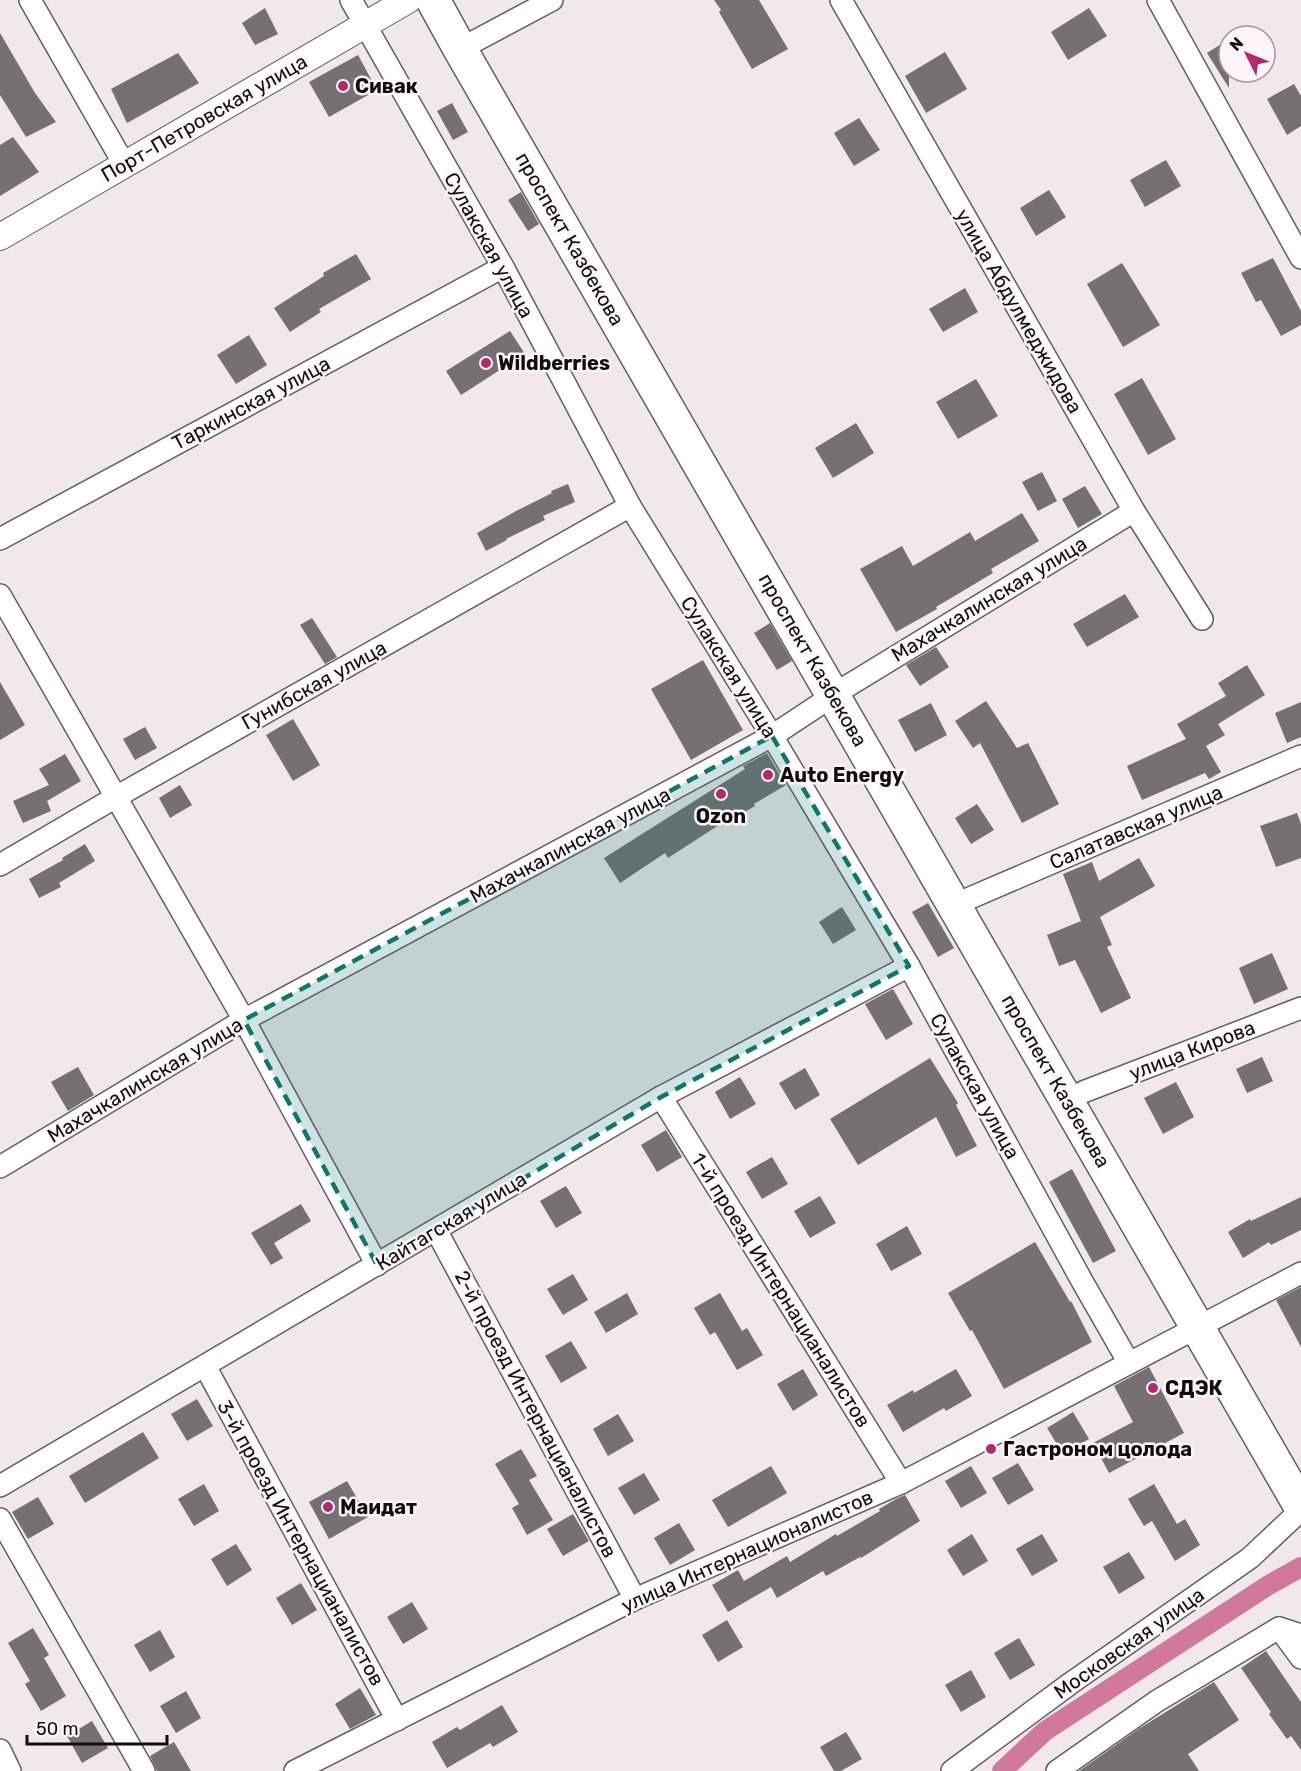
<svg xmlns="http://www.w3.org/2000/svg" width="1301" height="1771" viewBox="0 0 1301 1771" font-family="Rubik,sans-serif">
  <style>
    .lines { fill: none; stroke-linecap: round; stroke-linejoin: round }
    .canal { stroke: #d1799b; stroke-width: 20 }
    .building { fill: #777072 }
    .minor-casing { stroke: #655f61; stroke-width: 24 }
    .tertiary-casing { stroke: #655f61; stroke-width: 28 }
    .trunk-casing { stroke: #655f61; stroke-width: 36 }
    .minor { stroke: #fff; stroke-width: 21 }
    .tertiary { stroke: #fff; stroke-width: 26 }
    .trunk { stroke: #fff; stroke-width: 33 }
    .marked { fill: #0f766e; fill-opacity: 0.2; stroke: #0f766e; stroke-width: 4.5; stroke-dasharray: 12 8; stroke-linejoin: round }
    .poi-dot { fill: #b22a6c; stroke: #fdf5f8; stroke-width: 2 }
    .labels { text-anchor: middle; stroke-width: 5; stroke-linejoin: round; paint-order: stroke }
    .poi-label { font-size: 20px; font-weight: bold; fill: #110e0f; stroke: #fdf5f8; text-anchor: start }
    .street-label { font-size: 20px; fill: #110e0f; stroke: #fdf5f8 }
  </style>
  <rect width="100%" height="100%" fill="#f0e8ea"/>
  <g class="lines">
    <polyline class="canal" points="1002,1771 1045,1731 1267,1586 1301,1567"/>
  </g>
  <g class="building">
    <polygon points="714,0 759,0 788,49 752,69 719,12 721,10"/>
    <polygon points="265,8 278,34 255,45 242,23"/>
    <polygon points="1089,8 1107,36 1068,60 1051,32"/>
    <polygon points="0,33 35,93 56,122 26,137 0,95"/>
    <polygon points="1229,39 1229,88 1207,53"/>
    <polygon points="945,52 967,89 926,113 905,76"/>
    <polygon points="178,53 199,83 127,123 111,89"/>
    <polygon points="358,55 377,90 329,117 309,82"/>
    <polygon points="1294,84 1301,96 1301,126 1287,135 1267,99"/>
    <polygon points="452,103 468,132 453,140 437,111"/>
    <polygon points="859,118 880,150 854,166 834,133"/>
    <polygon points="13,137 39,172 0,196 0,145"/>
    <polygon points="1166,160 1181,186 1145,207 1130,180"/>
    <polygon points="1049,190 1066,217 1036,236 1020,208"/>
    <polygon points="521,192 539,224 528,231 508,200"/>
    <polygon points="356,254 371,279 319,309 321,312 290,332 274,308 324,276 323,273"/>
    <polygon points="1273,258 1301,311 1301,325 1281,336 1261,300 1256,302 1241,273"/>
    <polygon points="1122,263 1160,325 1123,347 1087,284"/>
    <polygon points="965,288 978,312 943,332 929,309"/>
    <polygon points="510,331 525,354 461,395 446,371"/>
    <polygon points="249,335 267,365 236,384 217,355"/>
    <polygon points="1142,378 1176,439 1148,455 1114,394"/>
    <polygon points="976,379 998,416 958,439 936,402"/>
    <polygon points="856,423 874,453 833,478 815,448"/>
    <polygon points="1042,472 1057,501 1038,511 1022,482"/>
    <polygon points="568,484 575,502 543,516 545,520 506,539 507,540 486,551 477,533 516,511 552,493 551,491"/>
    <polygon points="1085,486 1102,514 1078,528 1062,499"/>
    <polygon points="1022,513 1039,541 991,569 993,573 936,607 937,609 896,632 860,569 902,546 913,566 970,532 975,541"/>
    <polygon points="1125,594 1139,617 1087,647 1073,624"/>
    <polygon points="312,618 337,657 325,664 300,625"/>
    <polygon points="770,623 792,661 777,670 754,633"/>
    <polygon points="936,647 949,667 920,686 906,665"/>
    <polygon points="703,660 743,730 691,760 651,689"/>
    <polygon points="1247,665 1265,695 1218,724 1225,735 1206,746 1221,772 1209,779 1205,773 1142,800 1127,766 1186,739 1177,724 1226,696 1218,683"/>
    <polygon points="0,682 25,725 0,740"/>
    <polygon points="986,701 1017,748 1028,743 1059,804 1022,823 980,743 973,748 955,721"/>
    <polygon points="1301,702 1301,737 1287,743 1275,713"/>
    <polygon points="931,703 947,735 915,752 898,720"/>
    <polygon points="293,719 320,765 293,781 266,735"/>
    <polygon points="145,727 157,748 135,760 123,739"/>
    <polygon points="767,753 786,785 754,804 755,806 723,825 722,823 668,858 665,853 620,883 604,858 745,769 743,766"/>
    <polygon points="65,754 81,781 47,801 51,811 23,823 13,801 49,785 39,769"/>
    <polygon points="180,785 192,805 170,818 159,798"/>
    <polygon points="977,804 994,830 971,844 955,818"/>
    <polygon points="1297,813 1301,824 1301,858 1276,867 1260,826"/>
    <polygon points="85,844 95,861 59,883 61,887 39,898 29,879 63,860 62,858"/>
    <polygon points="1139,858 1155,886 1100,917 1112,945 1107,947 1131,998 1101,1013 1075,960 1059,966 1047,935 1081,921 1063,874 1092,862 1099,881"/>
    <polygon points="928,903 954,948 938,957 912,912"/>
    <polygon points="842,907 856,930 833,944 819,922"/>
    <polygon points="1272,953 1288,989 1254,1004 1239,968"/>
    <polygon points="893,989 913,1024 886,1040 865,1004"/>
    <polygon points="1262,1057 1273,1081 1247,1093 1236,1069"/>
    <polygon points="930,1058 958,1103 956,1105 977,1146 956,1157 936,1117 858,1165 830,1119"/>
    <polygon points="78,1067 94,1095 68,1111 51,1082"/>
    <polygon points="805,1068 820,1095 795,1110 779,1083"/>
    <polygon points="740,1077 756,1104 730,1119 715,1092"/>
    <polygon points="1176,1082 1194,1117 1163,1134 1144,1098"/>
    <polygon points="666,1130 682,1157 657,1172 641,1145"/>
    <polygon points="772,1157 788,1184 762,1199 746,1172"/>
    <polygon points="1072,1169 1116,1251 1093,1263 1049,1182"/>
    <polygon points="566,1186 582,1213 556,1228 540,1201"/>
    <polygon points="820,1196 836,1223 810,1238 794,1211"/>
    <polygon points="1301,1197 1301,1230 1271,1245 1269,1242 1243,1258 1228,1232 1250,1219 1251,1221"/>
    <polygon points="301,1204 311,1221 274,1243 283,1258 271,1265 251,1233"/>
    <polygon points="907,1226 922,1254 891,1271 876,1244"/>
    <polygon points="1035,1242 1070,1302 1071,1301 1092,1342 1004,1389 972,1330 970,1331 948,1293"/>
    <polygon points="573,1274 588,1300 563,1315 547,1289"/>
    <polygon points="1301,1287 1301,1347 1276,1300"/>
    <polygon points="627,1293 638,1314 606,1333 594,1312"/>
    <polygon points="720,1293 742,1331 747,1328 763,1355 737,1370 715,1332 710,1335 694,1308"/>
    <polygon points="571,1341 587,1368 561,1383 545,1356"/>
    <polygon points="1149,1367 1184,1433 1109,1473 1093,1443 1133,1422 1114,1386"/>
    <polygon points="803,1369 818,1395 793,1411 777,1384"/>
    <polygon points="956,1369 972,1396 946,1411 944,1408 903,1432 887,1405 913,1390 914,1393"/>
    <polygon points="197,1399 213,1426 187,1441 171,1414"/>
    <polygon points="1073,1412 1089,1439 1063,1454 1047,1428"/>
    <polygon points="618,1414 634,1441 608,1456 593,1429"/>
    <polygon points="143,1432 159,1458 85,1503 69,1476"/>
    <polygon points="521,1449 537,1476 529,1480 553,1520 527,1535 512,1508 519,1504 495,1464"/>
    <polygon points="1018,1463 1034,1490 1008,1505 992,1478"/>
    <polygon points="771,1466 787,1493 728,1527 712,1500"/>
    <polygon points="971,1466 987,1493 961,1508 945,1481"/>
    <polygon points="644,1473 660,1500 634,1515 618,1488"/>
    <polygon points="347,1481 368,1517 329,1539 309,1502"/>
    <polygon points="204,1484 219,1511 194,1526 178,1499"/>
    <polygon points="1154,1484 1177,1524 1185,1519 1200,1545 1175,1561 1152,1521 1144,1526 1128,1499"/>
    <polygon points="905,1495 920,1521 861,1558 860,1557 826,1576 823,1571 777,1598 771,1587 728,1612 712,1585 738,1570 744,1581 787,1556 790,1562 836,1534 837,1536 880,1511 879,1509 896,1499"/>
    <polygon points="38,1497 54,1524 28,1539 12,1512"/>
    <polygon points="573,1514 589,1541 563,1556 547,1529"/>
    <polygon points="679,1523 695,1550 670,1565 654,1538"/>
    <polygon points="972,1534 988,1561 963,1576 947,1550"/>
    <polygon points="1042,1534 1058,1561 1032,1576 1016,1549"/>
    <polygon points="236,1544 252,1570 227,1586 211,1559"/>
    <polygon points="1129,1552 1145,1578 1119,1594 1103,1567"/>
    <polygon points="301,1583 317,1610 292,1625 276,1598"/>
    <polygon points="412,1602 428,1629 403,1644 387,1617"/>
    <polygon points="727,1620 743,1647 718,1662 702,1635"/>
    <polygon points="33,1628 49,1655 44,1658 66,1696 41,1711 25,1684 30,1681 8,1643"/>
    <polygon points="160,1630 175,1657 150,1672 134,1645"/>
    <polygon points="1019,1638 1035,1665 1010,1680 994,1653"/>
    <polygon points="1266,1651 1301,1702 1301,1750 1291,1736 1287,1739 1269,1714 1271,1712 1241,1668"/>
    <polygon points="971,1670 986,1697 961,1712 945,1685"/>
    <polygon points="1214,1682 1239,1720 1188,1754 1199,1771 1079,1771 1140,1728"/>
    <polygon points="360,1688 376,1715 350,1729 335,1704"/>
    <polygon points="186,1691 201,1718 176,1733 160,1706"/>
    <polygon points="502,1705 518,1732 493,1747 490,1743 447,1768 432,1742 457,1727 460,1730"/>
    <polygon points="92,1721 108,1748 82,1763 67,1736"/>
    <polygon points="846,1732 862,1759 841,1771 834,1771 820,1747"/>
    <polygon points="174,1742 191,1771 157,1771 150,1756"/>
  </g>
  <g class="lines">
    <g class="minor-casing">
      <g id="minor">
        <polyline points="30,0 124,164"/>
        <polyline points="351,0 503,267 630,506 772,736 909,966 1082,1281 1129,1363"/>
        <polyline points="841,0 1134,511 1202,619"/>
        <polyline points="1158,0 1301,258"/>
        <polyline points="460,49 552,0"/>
        <polyline points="0,539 503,267"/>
        <polyline points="0,595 244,1020 377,1265"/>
        <polyline points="0,865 116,797 630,506"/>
        <polyline points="970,898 1301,756"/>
        <polyline points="1083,1092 1301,1008"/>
        <polyline points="661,1097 901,1483"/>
        <polyline points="0,1167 244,1020 772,736 846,687 1134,511"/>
        <polyline points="436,1230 635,1599"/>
        <polyline points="205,1366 397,1720"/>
        <polyline points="0,1486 661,1097 909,966"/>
        <polyline points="0,1519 144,1771"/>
        <polyline points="1279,1628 1301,1658"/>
        <polyline points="0,1750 10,1771"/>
        <polyline points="295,1771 635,1599 901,1483 1301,1273"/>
        <polyline points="952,1771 1071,1683 1250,1558 1301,1510"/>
        <polyline points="1057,1771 1157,1701 1279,1628 1301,1635"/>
      </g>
    </g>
    <g class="tertiary-casing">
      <polyline id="tertiary" points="0,237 408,0"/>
    </g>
    <g class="trunk-casing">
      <polyline id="trunk" points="433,0 460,49 1301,1507"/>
    </g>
    <use href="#minor" class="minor"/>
    <use href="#tertiary" class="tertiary"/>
    <use href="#trunk" class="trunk"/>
  </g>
  <path class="marked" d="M772,736L909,966L661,1097L377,1265L244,1020Z"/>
  <g class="poi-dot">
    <circle cx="343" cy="86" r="6"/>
    <circle cx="486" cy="363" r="6"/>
    <circle cx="768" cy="775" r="6"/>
    <circle cx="721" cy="794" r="6"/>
    <circle cx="1153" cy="1388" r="6"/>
    <circle cx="991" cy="1449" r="6"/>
    <circle cx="328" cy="1507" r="6"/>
  </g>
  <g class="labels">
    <g class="poi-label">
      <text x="355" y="93">Сивак</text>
      <text x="498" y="370">Wildberries</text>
      <text x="780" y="782">Auto Energy</text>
      <text x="721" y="823" text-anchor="middle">Ozon</text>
      <text x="1165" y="1395">СДЭК</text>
      <text x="1003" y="1456">Гастроном цолода</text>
      <text x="340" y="1514">Маидат</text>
    </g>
    <g class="street-label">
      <text transform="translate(204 118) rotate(-30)" y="7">Порт-Петровская улица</text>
      <text transform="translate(570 239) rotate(60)" y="7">проспект Казбекова</text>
      <text transform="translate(489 245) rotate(61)" y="7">Сулакская улица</text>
      <text transform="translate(1019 311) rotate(60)" y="7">улица Абдулмеджидова</text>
      <text transform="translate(251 403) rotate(-28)" y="7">Таркинская улица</text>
      <text transform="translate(989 599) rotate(-31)" y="7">Махачкалинская улица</text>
      <text transform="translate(813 660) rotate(60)" y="7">проспект Казбекова</text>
      <text transform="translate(729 667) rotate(58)" y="7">Сулакская улица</text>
      <text transform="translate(314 685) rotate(-29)" y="7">Гунибская улица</text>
      <text transform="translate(1136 827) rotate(-23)" y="7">Салатавская улица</text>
      <text transform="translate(570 845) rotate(-28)" y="7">Махачкалинская улица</text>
      <text transform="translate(1192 1050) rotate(-21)" y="7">улица Кирова</text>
      <text transform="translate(145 1080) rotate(-31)" y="7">Махачкалинская улица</text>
      <text transform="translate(1056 1081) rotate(60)" y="7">проспект Казбекова</text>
      <text transform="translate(975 1086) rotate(61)" y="7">Сулакская улица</text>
      <text transform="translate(451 1221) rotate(-31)" y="7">Кайтагская улица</text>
      <text transform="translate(781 1290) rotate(58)" y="7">1-й проезд Интернацианалистов</text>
      <text transform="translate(536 1414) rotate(62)" y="7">2-й проезд Интернацианалистов</text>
      <text transform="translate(301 1543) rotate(61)" y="7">3-й проезд Интернацианалистов</text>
      <text transform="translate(747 1551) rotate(-24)" y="7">улица Интернационалистов</text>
      <text transform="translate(1129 1643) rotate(-35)" y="7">Московская улица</text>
    </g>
  </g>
  <g transform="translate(1247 54) rotate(313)"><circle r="28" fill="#fdf5f8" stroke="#9f999b" stroke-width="1.5"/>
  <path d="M0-4.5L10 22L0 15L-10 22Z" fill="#b22a6c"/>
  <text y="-9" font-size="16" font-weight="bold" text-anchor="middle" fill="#110e0f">N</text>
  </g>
  <path d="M27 1735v9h140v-9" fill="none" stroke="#110e0f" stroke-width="3"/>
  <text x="36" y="1735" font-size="18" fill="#110e0f" stroke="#fdf5f8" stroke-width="4.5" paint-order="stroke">50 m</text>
</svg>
